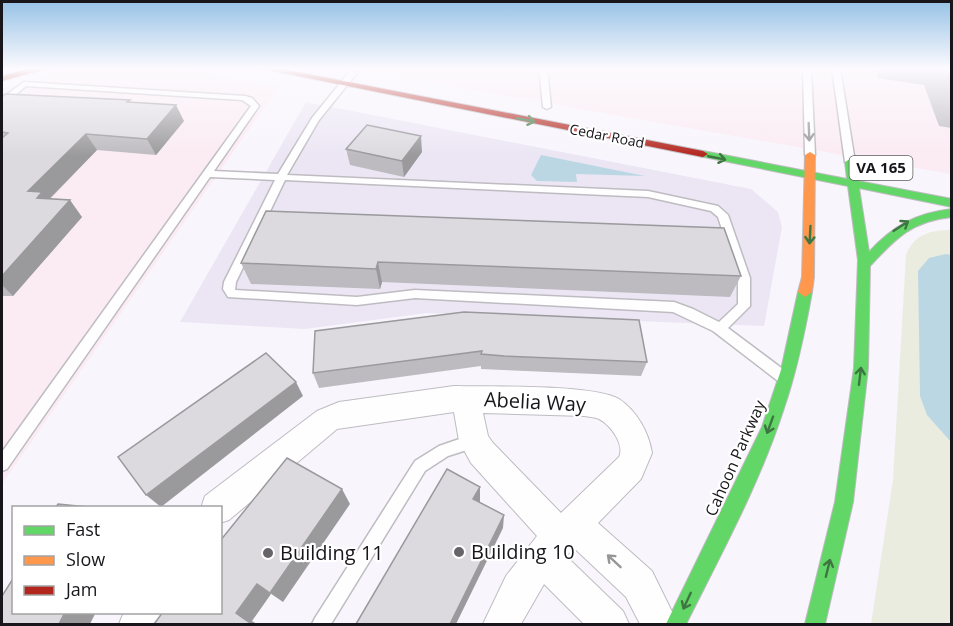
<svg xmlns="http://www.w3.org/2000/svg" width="953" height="626" viewBox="0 0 953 626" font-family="'Open Sans',sans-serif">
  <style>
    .built { fill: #ece6f4 }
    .education { fill: #fbebf3 }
    .green { fill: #ebece0 }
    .water { fill: #bbd7e4 }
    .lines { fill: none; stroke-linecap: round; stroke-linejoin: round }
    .lane-casing { stroke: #bebcc1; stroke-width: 3 }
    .street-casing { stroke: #bebcc1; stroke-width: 2 }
    .fast-casing { stroke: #bebcc1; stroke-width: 2 }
    .slow-casing { stroke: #bebcc1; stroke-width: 2 }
    .jam-casing { stroke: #bebcc1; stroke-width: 2 }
    .lane { fill: #fefeff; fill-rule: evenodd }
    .street { fill: #fefeff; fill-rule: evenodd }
    .fast { fill: #63d668; fill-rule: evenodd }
    .slow { fill: #ff974d; fill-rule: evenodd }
    .jam { fill: #b3261e; fill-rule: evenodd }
    .wall { fill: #bdbbc0 }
    .shaded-wall { fill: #9a999c }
    .building { fill: #dcdadf; stroke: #9a999c; stroke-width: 1.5 }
    .oneway { stroke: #3e7641 }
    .oneway2 { stroke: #969698 }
    .poi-dot { fill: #666469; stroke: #fff; stroke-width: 2 }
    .labels { text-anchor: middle; stroke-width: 4.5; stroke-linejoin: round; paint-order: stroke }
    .far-street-label { font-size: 14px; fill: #18161a; stroke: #fff }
    .shield { fill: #fff; stroke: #5d5c5f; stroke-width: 1.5 }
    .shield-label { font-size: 15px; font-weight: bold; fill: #18161a }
    .street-label { font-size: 16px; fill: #18161a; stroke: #fff }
    .near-street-label { font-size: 20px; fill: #18161a; stroke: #fff }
    .near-poi-label { font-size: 20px; fill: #18161a; stroke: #fff; text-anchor: start }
  </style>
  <rect width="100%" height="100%" fill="#f8f5fc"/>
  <polygon class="built" points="306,102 751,189 778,212 782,227 764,326 427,313 305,329 180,322"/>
  <g class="education">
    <polygon points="72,68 170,68 279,86 2,484 2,88"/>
    <polygon points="348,68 951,68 951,174 911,167"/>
  </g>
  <path class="green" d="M951,230V624H871L893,480L906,255C914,234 931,230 951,230Z"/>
  <g class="water">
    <polygon points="541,155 645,176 576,174 577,182 537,181 531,175"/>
    <polygon points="946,254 952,255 951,442 927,415 920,396 918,271 929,258"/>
  </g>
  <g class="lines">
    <g class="lane-casing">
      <g id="lane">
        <polygon points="539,68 547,68 551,107 547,109 543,107"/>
        <polygon points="803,68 811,68 815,155 810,158 805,155"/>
        <polygon points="832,68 840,68 855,162 850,165 845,162"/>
        <path d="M350,71L357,73L319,120L287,175L648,191L718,206L728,215L750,278V306L728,328L788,373L790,377L788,381L783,383L778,381L713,331L673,312L415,298L357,305L228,297L223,289L224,282L275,180L210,177L7,469L2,471V452L251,106L242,100L26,86L5,104H2V98L24,82L245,96L252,98L259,106L214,171L278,174L312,118ZM285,180L648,197L711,211L718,217L738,278V304L719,322L693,309L674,302L415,290L357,297L235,290L236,282Z"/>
        <polygon points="474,434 479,436 481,441 479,446 448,456 425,471 331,624 312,624 315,618 415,461 439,446"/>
      </g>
    </g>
    <g class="street-casing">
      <g id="street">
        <path d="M454,386C488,387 594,384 619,399C637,411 649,433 652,453L641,479L598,523L652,571L678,624H640L626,597L574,548L566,556L623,611L629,624H584L544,584L521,624H483L506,576L537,536L471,463L459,441L454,412L337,429L229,520L220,523V508H201L205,496L317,411L339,402ZM483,413L584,416C589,417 595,417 599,419C611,425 625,445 619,457L561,513L493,443L488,436Z"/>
        <polygon points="124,612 161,612 157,624 119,624"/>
      </g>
    </g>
    <g class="fast-casing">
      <g id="fast">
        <path d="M703,151L847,179L845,162L850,159L855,162L858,181L952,199V207L859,188L869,252C893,226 916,213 952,209V217C912,221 896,238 870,266L868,368L853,502L825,624H805L835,502L854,368L858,260L848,186L699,156L698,154Z"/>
        <path d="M805,287L812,292C805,331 797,370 784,408C760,483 721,554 686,624H666L762,427L781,370L798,292Z"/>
      </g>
    </g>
    <g class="slow-casing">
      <g id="slow">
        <polygon points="43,68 34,74 30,71 33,68"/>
        <polygon points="810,152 815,155 814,277 812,292 805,297 798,292 802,277 805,155"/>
      </g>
    </g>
    <g class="jam-casing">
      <g id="jam">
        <polygon points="33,68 48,68 2,81 2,76"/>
        <polygon points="258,68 276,68 703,151 708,154 703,157"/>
      </g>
    </g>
    <use href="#lane" class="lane"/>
    <use href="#street" class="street"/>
    <use href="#fast" class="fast"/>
    <use href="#slow" class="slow"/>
    <use href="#jam" class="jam"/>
  </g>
  <g class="wall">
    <polygon points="876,68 951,68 951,128 939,126 924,85 878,78"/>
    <polygon points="2,97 130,100 131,103 184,121 156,155 97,150 50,199 82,217 13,296 2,296"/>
    <polygon points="346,149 422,152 404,177 350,165"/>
    <polygon points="266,211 741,276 730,297 382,282 380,289 251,284 241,263"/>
    <polygon points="315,331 647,362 641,376 503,370 481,369 481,366 319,388 313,373"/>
  </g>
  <g class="shaded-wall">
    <polygon points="176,105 184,121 156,155 147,139"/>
    <polygon points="86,134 97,150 48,200 50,214 28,191"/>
    <polygon points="421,136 422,152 404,177 402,161"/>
    <polygon points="70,200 82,217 13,296 2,285 2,276"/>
    <polygon points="378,262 382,282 380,289 376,269"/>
    <polygon points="296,382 303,396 161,507 146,495"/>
    <polygon points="480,487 480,502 474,513 473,499"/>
    <polygon points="342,489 350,504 283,602 270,593"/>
    <polygon points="504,515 503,528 456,624 450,624"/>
    <polygon points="257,584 271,594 252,621 257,624 249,624 236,613"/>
    <polygon points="65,612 96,612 90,624 59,624"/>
  </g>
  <g class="building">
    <polygon points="946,68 951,68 951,80"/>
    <polygon points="5,94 130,100 127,102 176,105 147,139 86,134 28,191 42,192 37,198 70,200 2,276 2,138 8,133 2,132 2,97"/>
    <polygon points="367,125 421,136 402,161 346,149"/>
    <polygon points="266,211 724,228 741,276 378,262 376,269 241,263"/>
    <polygon points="464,312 639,320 647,362 504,356 481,354 482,351 313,373 315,331"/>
    <polygon points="266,353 296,382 146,495 118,457"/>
    <polygon points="287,458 342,489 270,593 257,584 236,613 250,623 249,624 154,624 163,612 220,612 220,541"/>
    <polygon points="447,469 480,487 473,499 504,515 450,624 356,624"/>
    <polygon points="58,504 88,507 56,507"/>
    <polygon points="14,577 14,612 65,612 59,624 2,624 2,596"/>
  </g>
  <defs><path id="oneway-shaft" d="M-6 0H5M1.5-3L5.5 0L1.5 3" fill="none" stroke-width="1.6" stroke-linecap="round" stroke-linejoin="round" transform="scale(1.5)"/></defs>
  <g class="oneway">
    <use href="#oneway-shaft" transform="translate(526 120) rotate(11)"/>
    <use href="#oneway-shaft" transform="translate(717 158) rotate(11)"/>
    <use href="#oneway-shaft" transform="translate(901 226) rotate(-33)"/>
    <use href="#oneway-shaft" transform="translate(810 235) rotate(93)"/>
    <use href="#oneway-shaft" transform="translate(860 376) rotate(-83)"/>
    <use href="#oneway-shaft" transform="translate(770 425) rotate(110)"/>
    <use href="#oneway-shaft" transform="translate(828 568) rotate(-76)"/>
    <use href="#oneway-shaft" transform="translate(687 601) rotate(115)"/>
  </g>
  <g class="oneway2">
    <use href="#oneway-shaft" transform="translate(809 132) rotate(88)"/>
    <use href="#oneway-shaft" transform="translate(614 561) rotate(-137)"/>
  </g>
  <linearGradient id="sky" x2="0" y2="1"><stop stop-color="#96c2e6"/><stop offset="0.44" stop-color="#fcfafe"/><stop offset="1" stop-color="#fcfafe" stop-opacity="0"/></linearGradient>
  <rect width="953" height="156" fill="url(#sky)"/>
  <g class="poi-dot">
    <circle cx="459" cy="552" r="6"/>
    <circle cx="268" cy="553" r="6"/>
  </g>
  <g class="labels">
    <g class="far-street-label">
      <text transform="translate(607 136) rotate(11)" y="5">Cedar Road</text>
    </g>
    <rect class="shield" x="849.5" y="156" width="63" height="24" rx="4.5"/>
    <g class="shield-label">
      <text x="881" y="173">VA 165</text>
    </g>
    <g class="street-label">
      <text transform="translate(735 458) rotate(-66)" y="6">Cahoon Parkway</text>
    </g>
    <g class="near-street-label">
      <text transform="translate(535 402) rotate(3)" y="7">Abelia Way</text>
    </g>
    <g class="near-poi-label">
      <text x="471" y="559">Building 10</text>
      <text x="280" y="560">Building 11</text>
    </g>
  </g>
  <rect width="953" height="626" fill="none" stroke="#18161a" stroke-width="6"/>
  <rect x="12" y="506" width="210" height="108" fill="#ffffff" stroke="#a3a2a3" stroke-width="1.5"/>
  <rect x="24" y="526" width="30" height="9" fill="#63d668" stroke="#a3a2a3" stroke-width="1.5"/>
  <text x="66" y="536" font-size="18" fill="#18161a">Fast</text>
  <rect x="24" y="556" width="30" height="9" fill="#ff974d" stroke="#a3a2a3" stroke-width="1.5"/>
  <text x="66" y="566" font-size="18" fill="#18161a">Slow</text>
  <rect x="24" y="586" width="30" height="9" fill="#b3261e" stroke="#a3a2a3" stroke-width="1.5"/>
  <text x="66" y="596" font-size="18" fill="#18161a">Jam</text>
</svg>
